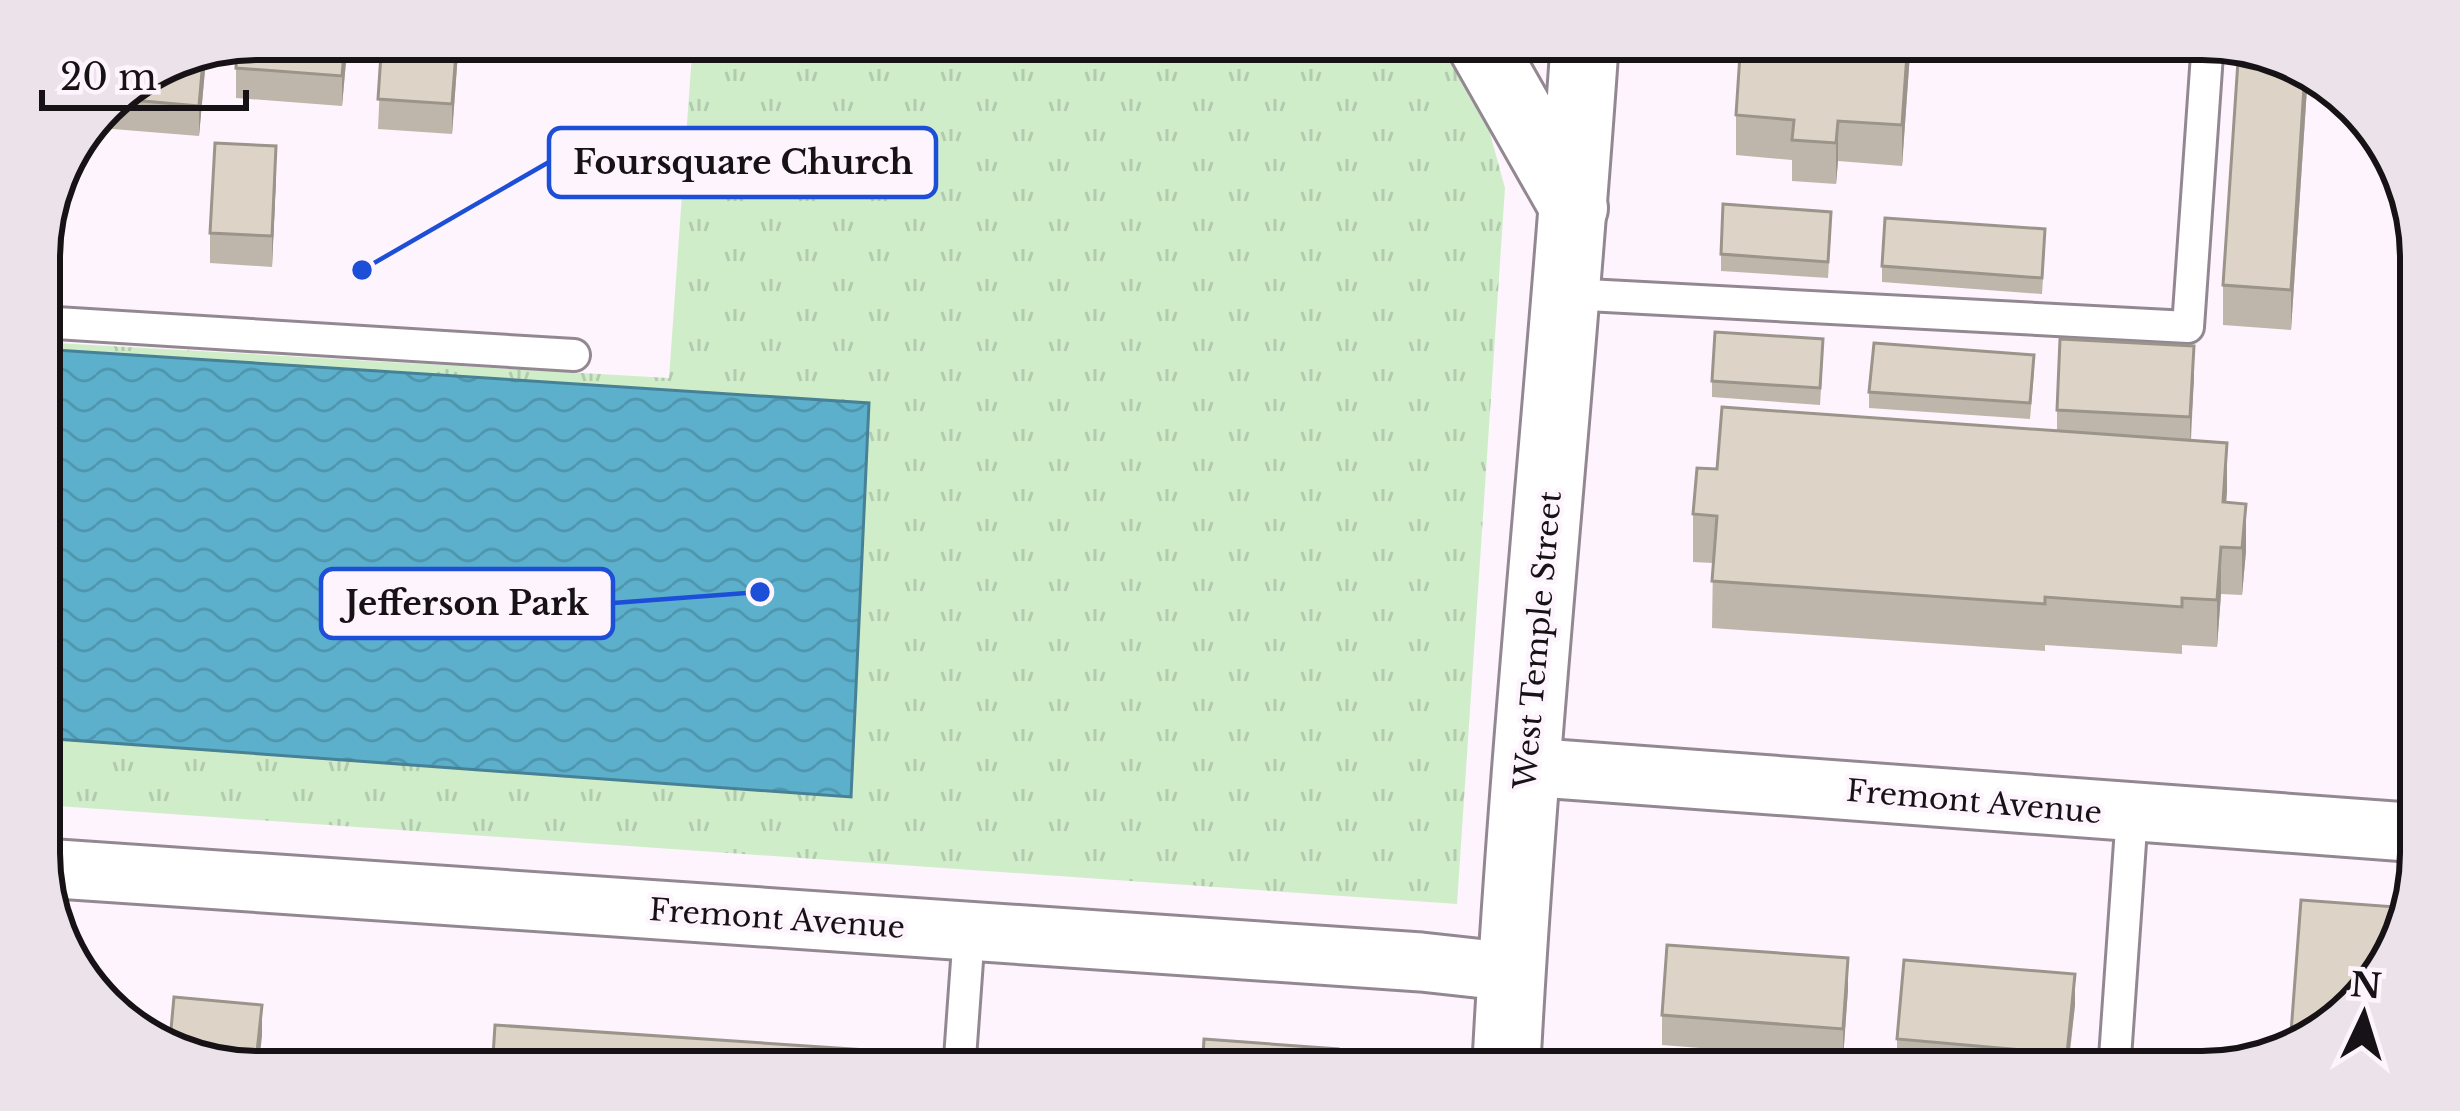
<svg xmlns="http://www.w3.org/2000/svg" width="2460" height="1111" viewBox="0 0 2460 1111" font-family="'Libre Baskerville',serif">
  <style>
    .park { fill: url(#park-tufts) }
    .water { fill: url(#water-waves); stroke: #478195; stroke-width: 3 }
    .lines { fill: none; stroke-linecap: round; stroke-linejoin: round }
    .service-casing { stroke: #938892; stroke-width: 36 }
    .minor-casing { stroke: #938892; stroke-width: 63 }
    .tertiary-casing { stroke: #938892; stroke-width: 72 }
    .service { stroke: #fff; stroke-width: 30 }
    .minor { stroke: #fff; stroke-width: 57 }
    .tertiary { stroke: #fff; stroke-width: 66 }
    .wall { fill: #beb6ab }
    .shaded-wall { fill: #9b948b }
    .building { fill: #ddd4c7; stroke: #9b948b; stroke-width: 3 }
    .labels { text-anchor: middle; stroke-width: 9; stroke-linejoin: round; paint-order: stroke }
    .street-label { font-size: 30px; fill: #161215; stroke: #fef4fd }
    .rim { fill: none; stroke: #161215; stroke-width: 6 }
    .leader { fill: none; stroke: #1d4ed8; stroke-width: 4.5 }
    .callout-dot { fill: #1d4ed8; stroke: #fef4fd; stroke-width: 4.5 }
    .callout { fill: #fef4fd; stroke: #1d4ed8; stroke-width: 4.5 }
    .callout-label { font-size: 33px; text-anchor: middle; font-weight: bold; fill: #161215 }
  </style>
  <defs>
    <pattern id="park-tufts" width="24" height="20" patternUnits="userSpaceOnUse" patternTransform="scale(3)"><rect width="24" height="20" fill="#d0edca"/><path d="M3 7l-1-3M5 7V3M7 7l1-3M15 17l-1-3M17 17v-4M19 17l1-3" fill="none" stroke="#b2caad"/></pattern>
    <pattern id="water-waves" width="16" height="10" patternUnits="userSpaceOnUse" patternTransform="scale(3)"><rect width="16" height="10" fill="#5cb0cc"/><path d="M0 5q4-4 8 0t8 0" fill="none" stroke="#4f96ae"/></pattern>
  </defs>
  <rect width="100%" height="100%" fill="#fef4fd"/>
  <polygon class="park" points="693,39 1445,39 1482,104 1505,188 1457,904 43,805 40,342 669,378"/>
  <polygon class="water" points="40,349 869,403 851,797 42,738"/>
  <g class="lines">
    <g class="service-casing">
      <g id="service">
        <polyline points="1568,294 2188,327 2208,40"/>
        <polyline points="40,322 574,355"/>
        <polyline points="959,1072 969,933"/>
        <polyline points="2114,1072 2132,814"/>
      </g>
    </g>
    <g class="minor-casing">
      <g id="minor">
        <polyline points="1527,767 2421,833"/>
        <polyline points="43,868 1421,962 1512,972"/>
      </g>
    </g>
    <g class="tertiary-casing">
      <g id="tertiary">
        <polyline points="1478,39 1574,208"/>
        <path d="M1506,1072C1524,727 1562,383 1585,39"/>
      </g>
    </g>
    <use href="#service" class="service"/>
    <use href="#minor" class="minor"/>
    <use href="#tertiary" class="tertiary"/>
  </g>
  <g class="wall">
    <polygon points="258,39 348,39 342,106 236,98 236,68"/>
    <polygon points="382,39 459,39 452,134 378,129"/>
    <polygon points="1741,39 1911,39 1902,166 1838,161 1836,184 1792,181 1792,160 1736,155 1736,115"/>
    <polygon points="206,59 199,136 88,127 113,94"/>
    <polygon points="2308,73 2291,330 2223,325 2223,285"/>
    <polygon points="276,177 272,267 210,263 210,233"/>
    <polygon points="1831,228 1828,278 1721,271 1721,254"/>
    <polygon points="2045,245 2042,294 1882,282 1882,266"/>
    <polygon points="1823,356 1820,405 1712,397 1712,381"/>
    <polygon points="2034,372 2030,419 1869,408 1869,392"/>
    <polygon points="2194,376 2191,441 2227,490 2226,503 2246,551 2242,595 2221,594 2217,647 2182,645 2182,654 2045,645 2045,651 1712,628 1713,563 1693,562 1693,514 1717,469 2057,431 2057,410"/>
    <polygon points="1848,989 1843,1059 1662,1045 1662,1015"/>
    <polygon points="2075,1005 2068,1072 1929,1072 1897,1069 1897,1039"/>
  </g>
  <g class="shaded-wall">
    <polygon points="345,39 348,39 342,106 342,76"/>
    <polygon points="457,39 459,39 452,134 452,104"/>
    <polygon points="1908,39 1911,39 1902,166 1902,125"/>
    <polygon points="206,59 199,136 199,106 203,60"/>
    <polygon points="2305,71 2308,73 2291,330 2291,290"/>
    <polygon points="1838,121 1838,161 1836,184 1836,143"/>
    <polygon points="276,146 276,177 272,267 272,236"/>
    <polygon points="2194,346 2194,376 2190,448 2190,417"/>
    <polygon points="2227,443 2227,490 2223,549 2223,502"/>
    <polygon points="2246,504 2246,551 2242,595 2242,548"/>
    <polygon points="2221,547 2221,594 2217,647 2217,600"/>
    <polygon points="1848,958 1848,989 1843,1059 1843,1029"/>
    <polygon points="2075,974 2075,1005 2067,1072 2067,1054"/>
    <polygon points="262,1005 262,1036 258,1072 255,1071"/>
  </g>
  <g class="building">
    <polygon points="258,39 345,39 342,76 236,68 237,47"/>
    <polygon points="382,39 457,39 452,104 378,99"/>
    <polygon points="1741,39 1908,39 1902,125 1838,121 1836,143 1792,140 1794,120 1736,115"/>
    <polygon points="2239,46 2286,56 2305,71 2291,290 2223,285"/>
    <polygon points="203,60 199,106 110,98 113,94"/>
    <polygon points="215,143 276,146 272,236 210,233"/>
    <polygon points="1723,204 1831,212 1828,262 1721,254"/>
    <polygon points="1885,218 2045,229 2042,278 1882,266"/>
    <polygon points="1715,332 1823,339 1820,388 1712,381"/>
    <polygon points="2060,339 2194,346 2190,417 2057,410"/>
    <polygon points="1874,343 2034,355 2030,403 1869,392"/>
    <polygon points="1722,407 2227,443 2223,502 2246,504 2242,548 2221,547 2217,600 2182,598 2182,607 2045,597 2045,604 1712,581 1717,516 1693,514 1697,468 1717,469"/>
    <polygon points="2301,900 2410,908 2404,937 2324,1035 2290,1046"/>
    <polygon points="1667,945 1848,958 1843,1029 1662,1015"/>
    <polygon points="1904,960 2075,974 2067,1054 1897,1039"/>
    <polygon points="174,997 262,1005 255,1071 174,1055 169,1051"/>
    <polygon points="495,1025 896,1052 894,1072 492,1072"/>
    <polygon points="1204,1039 1338,1049 1337,1072 1202,1072"/>
  </g>
  <g class="labels">
    <g class="street-label">
      <text transform="translate(1538 640) rotate(-85)" y="10">West Temple Street</text>
      <text transform="translate(1974 802) rotate(5)" y="10">Fremont Avenue</text>
      <text transform="translate(777 919) rotate(4)" y="10">Fremont Avenue</text>
    </g>
  </g>
  <path d="M0 0H2460V1111H0ZM258 60H2202A198 198 0 0 1 2400 258V853A198 198 0 0 1 2202 1051H258A198 198 0 0 1 60 853V258A198 198 0 0 1 258 60Z" fill="#ebe2ea" fill-rule="evenodd"/>
  <path class="rim" d="M258 60H2202A198 198 0 0 1 2400 258V853A198 198 0 0 1 2202 1051H258A198 198 0 0 1 60 853V258A198 198 0 0 1 258 60Z"/>
  <path class="leader" d="M362 270L549 162M760 592L613 603"/>
  <g class="callout-dot">
    <circle cx="362" cy="270" r="12"/>
    <circle cx="760" cy="592" r="12"/>
  </g>
  <g class="callout">
    <rect x="549" y="128" width="387" height="69" rx="12"/>
    <rect x="321" y="569" width="292" height="69" rx="12"/>
  </g>
  <g class="callout-label">
    <text x="743" y="174">Foursquare Church</text>
    <text x="467" y="615">Jefferson Park</text>
  </g>
  <g transform="translate(2364 1015) rotate(4)" stroke="#fef4fd" stroke-width="9" paint-order="stroke">
  <path d="M0-9L21 45L0 30L-21 45Z" fill="#161215"/>
  <text y="-18" font-size="33" font-weight="bold" text-anchor="middle" fill="#161215">N</text>
  </g>
  <path d="M42 90v18h204v-18" fill="none" stroke="#161215" stroke-width="6"/>
  <text x="60" y="90" font-size="36" fill="#161215" stroke="#fef4fd" stroke-width="9" paint-order="stroke">20 m</text>
</svg>
